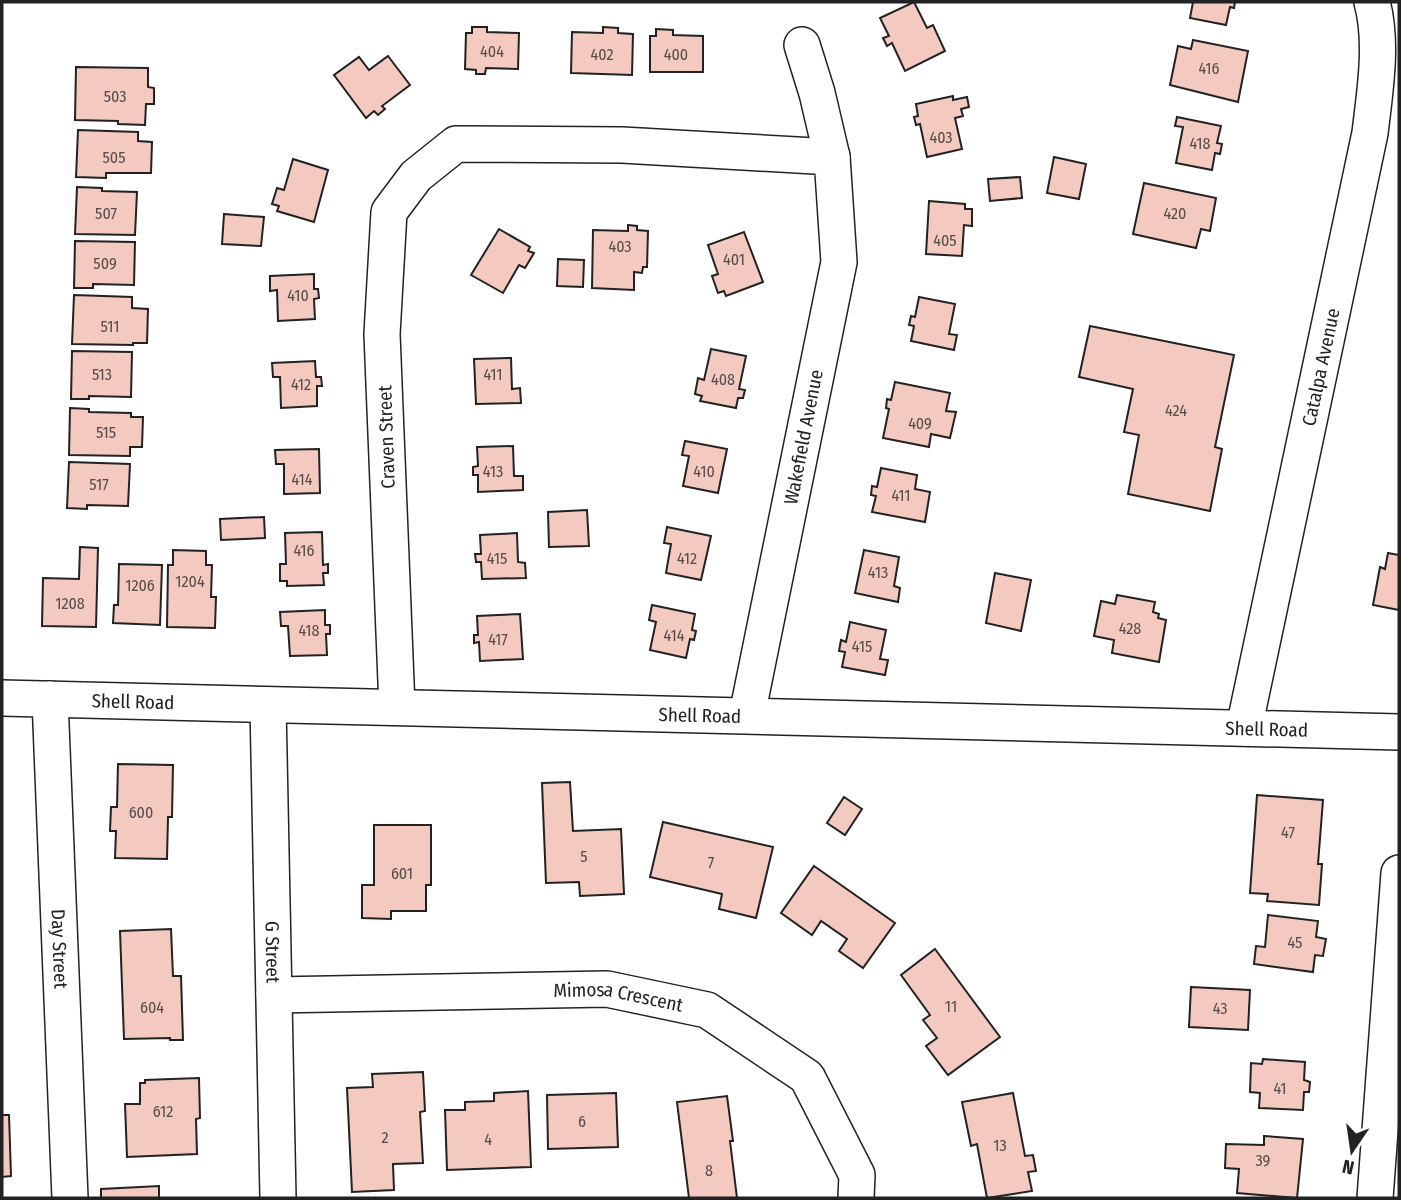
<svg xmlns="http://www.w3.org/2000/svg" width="1401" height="1200" viewBox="0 0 1401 1200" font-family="'Fira Sans Condensed',sans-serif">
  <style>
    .building { fill: #f3c9c0; stroke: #222; stroke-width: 2 }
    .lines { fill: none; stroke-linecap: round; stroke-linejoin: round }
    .minor-casing { stroke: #222; stroke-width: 38 }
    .minor { stroke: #fff; stroke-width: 35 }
    .labels { text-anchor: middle; stroke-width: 5; stroke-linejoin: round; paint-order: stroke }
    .number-label { font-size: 16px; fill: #564c4a }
    .street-label { font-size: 19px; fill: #222; stroke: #fff }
  </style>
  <rect width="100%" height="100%" fill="#fff"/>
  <g class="building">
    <polygon points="914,2 927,28 933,25 945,51 905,71 892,43 887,46 883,38 889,36 880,18"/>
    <polygon points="1193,2 1235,2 1234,8 1230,7 1226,25 1190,18"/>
    <polygon points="472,27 487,27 487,32 519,33 518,69 486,68 485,74 476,74 476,70 465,69 466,33 472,33"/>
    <polygon points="603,27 618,28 618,33 633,34 632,75 571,73 572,32 603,33"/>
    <polygon points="656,29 673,30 673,35 703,36 703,72 650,72 650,36 656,36"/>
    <polygon points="1193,40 1248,51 1238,102 1170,85 1178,46 1191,49"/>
    <polygon points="388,56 410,85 382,106 385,109 378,115 374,111 366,118 334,75 359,57 369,70"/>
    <polygon points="76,67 148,68 148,87 154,88 154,104 146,104 145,125 118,124 118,121 75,120"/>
    <polygon points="953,96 953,100 967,97 969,107 961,109 963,116 955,118 962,149 927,157 920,124 916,125 914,117 918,116 916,104"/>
    <polygon points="1177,117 1221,126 1217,143 1222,144 1220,154 1215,153 1212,170 1176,163 1183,127 1175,126"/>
    <polygon points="78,130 138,132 138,141 152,142 151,173 106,173 106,178 76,177"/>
    <polygon points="1054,157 1086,164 1079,199 1047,193"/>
    <polygon points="293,159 328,170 314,222 277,211 279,206 272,204 277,188 284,190"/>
    <polygon points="1020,177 1022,198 990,201 988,179"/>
    <polygon points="1144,183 1216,198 1210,231 1201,229 1196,248 1133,234"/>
    <polygon points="77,187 102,188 102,191 137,192 135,235 75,234"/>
    <polygon points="929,201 965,204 965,209 972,209 972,226 964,225 962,256 926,254"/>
    <polygon points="224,214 264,217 261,246 222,244"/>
    <polygon points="628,225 637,226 637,230 648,231 647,267 643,267 642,273 634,272 634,290 592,288 593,230 628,231"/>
    <polygon points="499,229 530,247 528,251 534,253 525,268 519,265 503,293 471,275"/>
    <polygon points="744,232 763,282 726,296 724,291 718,293 712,276 718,274 708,245"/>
    <polygon points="75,241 135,242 134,285 93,284 93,288 74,288"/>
    <polygon points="558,259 584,260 583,287 557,286"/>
    <polygon points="314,274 314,289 318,289 319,298 314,299 315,319 278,321 277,290 270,291 270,276"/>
    <polygon points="74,295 132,297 132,308 148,309 147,343 133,343 133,345 72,344"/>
    <polygon points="919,297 955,304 949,334 957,335 954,350 911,341 914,326 909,325 911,316 915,317"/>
    <polygon points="1090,326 1234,355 1215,447 1222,449 1210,511 1128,494 1139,435 1124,432 1133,389 1079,377"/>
    <polygon points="711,349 746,356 739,389 745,390 743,398 738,398 736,408 700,401 702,396 695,394 698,378 704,380"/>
    <polygon points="72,351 132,352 131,397 89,396 89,399 71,399"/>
    <polygon points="511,358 512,389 520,388 521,403 476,404 474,359"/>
    <polygon points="315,361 316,377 321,377 322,386 317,386 317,406 281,408 280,377 273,377 272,363"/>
    <polygon points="895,382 950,393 946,411 956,412 950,438 931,434 929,447 883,438 889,409 886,408 887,399 891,400"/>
    <polygon points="70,408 89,409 89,412 131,413 131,417 143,417 142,447 130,447 130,456 69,455"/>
    <polygon points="685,441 727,449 718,493 683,486 689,456 682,455"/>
    <polygon points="513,446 514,476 523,476 523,490 478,492 478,475 473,475 473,467 478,466 477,447"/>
    <polygon points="319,449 320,493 284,494 284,464 276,464 275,450"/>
    <polygon points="69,462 130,464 128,506 87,505 87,509 67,508"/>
    <polygon points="881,468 917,475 915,489 930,492 925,522 872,512 876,496 871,495 872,486 877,487"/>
    <polygon points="587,510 589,546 549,547 548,512"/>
    <polygon points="264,517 265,538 221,540 220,519"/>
    <polygon points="667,527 711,536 701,580 666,573 671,544 664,543"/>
    <polygon points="322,532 323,565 328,564 328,573 323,573 324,585 287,586 287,581 280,581 280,564 286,564 285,533"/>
    <polygon points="517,533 518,562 525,563 526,578 482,579 481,562 476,562 475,554 481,554 480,535"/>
    <polygon points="80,547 98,548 96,627 42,626 43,578 79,579"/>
    <polygon points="173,550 206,551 206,565 212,565 211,597 216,597 215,628 167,627 168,565 173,565"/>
    <polygon points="864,550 899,557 894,586 900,588 898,602 855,593"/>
    <polygon points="1388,553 1399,555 1399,610 1373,605 1380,567 1385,569"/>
    <polygon points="119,564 162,565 160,625 113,623 114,605 118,605"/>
    <polygon points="995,573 1031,580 1021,631 986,623"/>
    <polygon points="1117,595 1155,602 1153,612 1159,614 1158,618 1166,620 1159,662 1112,653 1114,640 1094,636 1101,601 1115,604"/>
    <polygon points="652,605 695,614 692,630 696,631 694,640 690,639 686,658 650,650 656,622 649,620"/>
    <polygon points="325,610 325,625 330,625 330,634 326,634 327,655 290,656 288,626 281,626 280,612"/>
    <polygon points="520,614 523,659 480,661 479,642 474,643 474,635 478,635 477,616"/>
    <polygon points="850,622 886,630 880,659 888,660 885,675 842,667 845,652 839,651 841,640 846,642"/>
    <polygon points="118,764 173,765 172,817 168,817 167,859 115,858 116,831 110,831 111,807 117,807"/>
    <polygon points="570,782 573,831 621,829 624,894 580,896 579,882 546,883 542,783"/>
    <polygon points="1257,795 1323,800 1318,864 1322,864 1319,905 1267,901 1268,894 1250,893"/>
    <polygon points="844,797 862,809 845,835 827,823"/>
    <polygon points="663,822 773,847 756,918 719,909 722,894 650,877"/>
    <polygon points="374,825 431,825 431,885 426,885 426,911 391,911 391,919 362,918 362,885 374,885"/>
    <polygon points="814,866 895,923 863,968 839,951 847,939 821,921 812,935 781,913"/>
    <polygon points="1268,915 1318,921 1316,937 1326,939 1323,956 1315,955 1313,972 1254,964 1256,946 1265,947"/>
    <polygon points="171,929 173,976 181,976 183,1040 170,1040 170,1038 124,1039 120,931"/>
    <polygon points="935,949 1000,1037 948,1075 926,1046 937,1038 923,1020 930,1015 901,975"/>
    <polygon points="1191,987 1250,990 1248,1030 1189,1027"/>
    <polygon points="1263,1059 1305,1062 1304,1080 1310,1082 1309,1092 1304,1092 1303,1110 1259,1108 1260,1093 1250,1092 1251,1063 1262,1064"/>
    <polygon points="423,1072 425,1111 420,1112 423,1163 393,1164 394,1190 352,1192 347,1088 373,1087 372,1074"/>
    <polygon points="199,1078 200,1118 196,1119 197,1154 127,1157 125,1104 140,1104 140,1083 145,1083 145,1080"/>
    <polygon points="528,1091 531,1167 447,1170 445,1110 465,1110 465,1102 494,1101 494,1093"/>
    <polygon points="616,1093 618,1147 548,1149 547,1095"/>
    <polygon points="1013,1093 1025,1156 1033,1155 1036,1171 1028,1172 1032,1191 987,1198 977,1144 971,1146 962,1102"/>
    <polygon points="727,1096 733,1141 730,1141 737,1198 689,1198 677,1102"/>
    <polygon points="2,1115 9,1115 11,1176 2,1177"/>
    <polygon points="1264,1136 1303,1139 1297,1198 1237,1193 1239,1169 1225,1168 1226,1144 1264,1145"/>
    <polygon points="159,1186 159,1198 101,1198 101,1189"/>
  </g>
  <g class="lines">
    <g class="minor-casing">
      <g id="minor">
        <polyline points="802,45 817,93 832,157"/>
        <path id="s1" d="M2,698L1399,732"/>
        <path id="s2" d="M50,699L70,1198"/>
        <path id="s3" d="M268,705L278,1198"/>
        <polyline points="397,707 382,334 389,212 416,176 456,144 622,145 832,157 839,262 747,715"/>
        <path id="s4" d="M1244,728L1370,133C1375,91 1383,42 1372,2"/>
        <path id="s5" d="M274,995L607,989L707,1010L807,1077L857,1175L856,1198"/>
        <polyline points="1375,1198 1399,873"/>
      </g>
    </g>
    <use href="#minor" class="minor"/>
  </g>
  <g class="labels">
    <g class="number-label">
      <text x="492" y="57">404</text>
      <text x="602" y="60">402</text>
      <text x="676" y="60">400</text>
      <text x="1209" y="74">416</text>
      <text x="115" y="102">503</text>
      <text x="941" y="143">403</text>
      <text x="1200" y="149">418</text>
      <text x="114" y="163">505</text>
      <text x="106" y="219">507</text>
      <text x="1175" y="219">420</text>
      <text x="945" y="246">405</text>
      <text x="620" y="252">403</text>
      <text x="734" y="265">401</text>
      <text x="105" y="269">509</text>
      <text x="298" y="301">410</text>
      <text x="110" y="332">511</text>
      <text x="102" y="380">513</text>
      <text x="493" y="380">411</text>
      <text x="723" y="385">408</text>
      <text x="301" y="390">412</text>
      <text x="1176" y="416">424</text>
      <text x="920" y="429">409</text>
      <text x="106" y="438">515</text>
      <text x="493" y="477">413</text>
      <text x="704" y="477">410</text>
      <text x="302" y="485">414</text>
      <text x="99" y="490">517</text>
      <text x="901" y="501">411</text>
      <text x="304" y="556">416</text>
      <text x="497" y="564">415</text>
      <text x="687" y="564">412</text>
      <text x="878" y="578">413</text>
      <text x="190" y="587">1204</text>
      <text x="140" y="591">1206</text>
      <text x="70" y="609">1208</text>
      <text x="1130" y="634">428</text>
      <text x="309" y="636">418</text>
      <text x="674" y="641">414</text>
      <text x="498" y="645">417</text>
      <text x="862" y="652">415</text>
      <text x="141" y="818">600</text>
      <text x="1288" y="838">47</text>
      <text x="584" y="862">5</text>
      <text x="711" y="868">7</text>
      <text x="402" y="879">601</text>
      <text x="1295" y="948">45</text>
      <text x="951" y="1012">11</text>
      <text x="152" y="1013">604</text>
      <text x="1220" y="1014">43</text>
      <text x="1280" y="1094">41</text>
      <text x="163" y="1117">612</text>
      <text x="582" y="1127">6</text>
      <text x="385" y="1143">2</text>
      <text x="488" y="1145">4</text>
      <text x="1000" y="1151">13</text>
      <text x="1263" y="1166">39</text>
      <text x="709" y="1176">8</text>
    </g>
    <g class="street-label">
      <text dy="7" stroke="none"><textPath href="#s4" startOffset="369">Catalpa Avenue</textPath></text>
      <text transform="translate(386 437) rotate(-92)" y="7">Craven Street</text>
      <text transform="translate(803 437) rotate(-79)" y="7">Wakefield Avenue</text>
      <text dy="7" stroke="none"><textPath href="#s1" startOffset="131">Shell Road</textPath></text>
      <text dy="7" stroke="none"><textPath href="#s1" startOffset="698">Shell Road</textPath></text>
      <text dy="7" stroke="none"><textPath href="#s1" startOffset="1265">Shell Road</textPath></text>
      <text dy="7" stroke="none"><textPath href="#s2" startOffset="250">Day Street</textPath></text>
      <text dy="7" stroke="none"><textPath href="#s3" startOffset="247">G Street</textPath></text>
      <text dy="7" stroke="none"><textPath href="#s5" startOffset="345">Mimosa Crescent</textPath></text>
    </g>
  </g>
  <rect width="1401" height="1200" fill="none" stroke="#222222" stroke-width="7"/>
  <g transform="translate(1352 1151) rotate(193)" stroke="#ffffff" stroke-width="5" paint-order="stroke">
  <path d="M0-5L12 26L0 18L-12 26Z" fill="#222222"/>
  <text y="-10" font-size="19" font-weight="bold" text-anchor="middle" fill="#222222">N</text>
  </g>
</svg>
